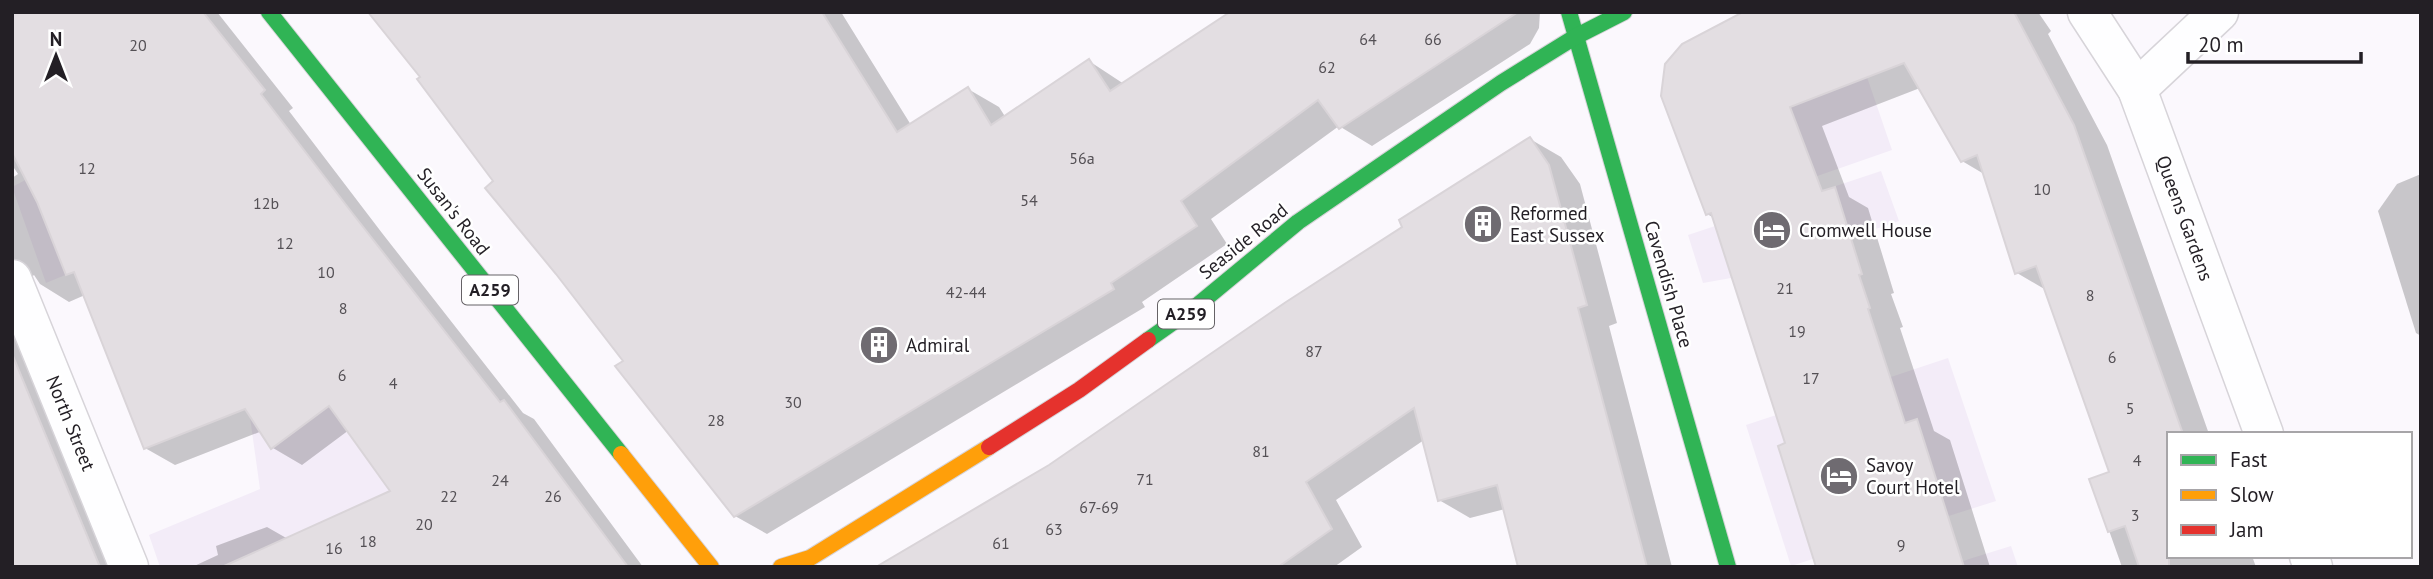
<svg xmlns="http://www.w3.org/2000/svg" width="2433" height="579" viewBox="0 0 2433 579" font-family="'PT Sans',sans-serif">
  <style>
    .built { fill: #f3ecf8 }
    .shadow { fill: #0003 }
    .building { fill: #e3dee2; stroke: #d9d4d8; stroke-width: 2 }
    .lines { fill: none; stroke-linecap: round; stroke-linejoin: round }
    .street-casing { stroke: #d7d4d9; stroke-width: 41 }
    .fast-casing { stroke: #d7d4d9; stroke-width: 18 }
    .slow-casing { stroke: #d7d4d9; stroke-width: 18 }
    .jam-casing { stroke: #d7d4d9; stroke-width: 18 }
    .street { stroke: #fefeff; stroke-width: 38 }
    .fast { stroke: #30b455; stroke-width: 16 }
    .slow { stroke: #ff9f0a; stroke-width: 16 }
    .jam { stroke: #e5322d; stroke-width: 16 }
    .labels { text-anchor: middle; stroke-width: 5; stroke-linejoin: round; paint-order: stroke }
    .number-label { font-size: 16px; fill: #545055 }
    .shield { fill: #fff; stroke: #656266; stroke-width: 2 }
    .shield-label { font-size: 18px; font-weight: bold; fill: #231f25 }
    .street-label { font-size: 19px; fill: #231f25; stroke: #fff }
    .poi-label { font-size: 19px; fill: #231f25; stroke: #fff; text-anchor: start }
  </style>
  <rect width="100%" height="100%" fill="#fbf8fd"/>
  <g class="built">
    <polygon points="1743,12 1867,77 1892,150 1706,215 1682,150 1665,64 1682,44"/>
    <polygon points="96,143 353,214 497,399 504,400 623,560 622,567 160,567 149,535 260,489 233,296 157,237 46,283 12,187"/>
    <polygon points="1881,171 1899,221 1731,278 1703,283 1688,235"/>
    <polygon points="1948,358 1996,501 1791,566 1746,425"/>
    <polygon points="2011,546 2018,567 1949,567 1969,559"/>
  </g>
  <g class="shadow">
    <polygon points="12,12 217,12 293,108 289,111 382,233 523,413 534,419 643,567 192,567 218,555 216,546 267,527 288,539 393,491 349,430 302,465 273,448 262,431 175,465 145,448 85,295 69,302 40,284 34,275 24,283 122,567 12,567 12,178 18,174 12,165"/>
    <polygon points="370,12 841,12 911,125 968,89 999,107 1006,118 1089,61 1124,84 1233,12 1540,12 1539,28 1530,44 1372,146 1339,126 1211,219 1227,244 1142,302 1145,307 767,534 735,516 422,77"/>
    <polygon points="1746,12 2038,12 2051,31 2048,34 2107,145 2209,434 2169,434 2169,556 2252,556 2256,567 2122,567 2091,480 2111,473 2046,290 2017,273 1984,174 1962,161 1920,88 1822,126 1849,197 1868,208 1894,293 1891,294 1903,327 1900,328 1934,431 1950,440 1990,567 1818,567 1788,444 1714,218 1707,214"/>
    <polygon points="1530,139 1561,157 1580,184 1617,323 1609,326 1672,567 1520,567 1505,509 1470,518 1439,500 1424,440 1336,500 1362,547 1334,567 879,567 1050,467 1404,228"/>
    <polygon points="2421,174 2421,336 2416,333 2378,211 2397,184"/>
  </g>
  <g class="building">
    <polygon points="12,12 203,12 265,90 261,94 353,214 500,402 504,400 628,567 222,567 390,491 329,406 271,449 245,409 144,449 74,272 66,275 37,202 12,153"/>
    <polygon points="368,12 822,12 897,132 968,87 991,125 1089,59 1110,91 1230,12 1518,12 1339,129 1318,100 1181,201 1197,226 1111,283 1114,289 734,517 615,366 623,361 556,274 485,188 493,181 417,79 420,77"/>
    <polygon points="1743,12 2014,12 2074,125 2183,434 2169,434 2169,567 2139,567 2125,526 2108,532 2089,479 2109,472 2036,266 2015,274 1977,155 1961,162 1904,63 1790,107 1822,191 1835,187 1862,274 1859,275 1870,308 1868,309 1905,423 1917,419 1964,567 1816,567 1778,446 1785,443 1711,213 1706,215 1661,96 1665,64 1682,44"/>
    <polygon points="1530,137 1549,165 1587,305 1578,308 1647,567 1518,567 1497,485 1438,501 1414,408 1306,482 1332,529 1278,567 876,567 1049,465 1286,302 1402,227 1399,220"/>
    <polygon points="12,356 13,356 100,567 12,567"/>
  </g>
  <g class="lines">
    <g class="street-casing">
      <g id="street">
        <polyline points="2087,12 2137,89 2264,434"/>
        <polyline points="2137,89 2219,12"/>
        <polyline points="12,279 129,567"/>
        <polyline points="2309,556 2313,567"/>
      </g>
    </g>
    <g class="fast-casing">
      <g id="fast">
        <polyline points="269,12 621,454"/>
        <polyline points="1569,12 1728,567"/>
        <polyline points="1148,340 1199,304 1298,222 1501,83 1575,37 1624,12"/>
      </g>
    </g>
    <g class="slow-casing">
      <g id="slow">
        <polyline points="621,454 711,567"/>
        <polyline points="781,567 810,558 989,447"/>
      </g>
    </g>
    <g class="jam-casing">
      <polyline id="jam" points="989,447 1079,390 1148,340"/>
    </g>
    <use href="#street" class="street"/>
    <use href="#fast" class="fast"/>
    <use href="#slow" class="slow"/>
    <use href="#jam" class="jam"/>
  </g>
  <defs>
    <g id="building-disc" transform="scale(2.0125)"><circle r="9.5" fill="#6f6b71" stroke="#fff"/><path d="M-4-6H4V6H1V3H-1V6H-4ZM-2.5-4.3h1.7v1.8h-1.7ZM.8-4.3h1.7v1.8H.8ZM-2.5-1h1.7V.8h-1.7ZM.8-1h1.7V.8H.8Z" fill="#fff"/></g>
    <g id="hotel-disc" transform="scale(2.0125)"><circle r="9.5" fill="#6f6b71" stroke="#fff"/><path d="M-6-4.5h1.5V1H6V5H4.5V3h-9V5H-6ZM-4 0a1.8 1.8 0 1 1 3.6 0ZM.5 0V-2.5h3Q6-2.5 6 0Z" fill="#fff"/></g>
  </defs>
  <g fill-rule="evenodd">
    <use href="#building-disc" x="1483" y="224"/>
    <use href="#hotel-disc" x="1772" y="230"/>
    <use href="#building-disc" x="879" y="345"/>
    <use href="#hotel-disc" x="1839" y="476"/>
  </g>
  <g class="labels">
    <g class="number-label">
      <text x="1368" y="45">64</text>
      <text x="1433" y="45">66</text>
      <text x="138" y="51">20</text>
      <text x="1327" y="73">62</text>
      <text x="1082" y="164">56a</text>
      <text x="87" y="174">12</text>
      <text x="2042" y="195">10</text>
      <text x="1029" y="206">54</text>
      <text x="266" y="209">12b</text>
      <text x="285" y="249">12</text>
      <text x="326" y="278">10</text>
      <text x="1785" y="294">21</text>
      <text x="966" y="298">42-44</text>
      <text x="2090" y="301">8</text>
      <text x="343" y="314">8</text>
      <text x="1797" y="337">19</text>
      <text x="1314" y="357">87</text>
      <text x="2112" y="363">6</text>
      <text x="342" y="381">6</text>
      <text x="1811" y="384">17</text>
      <text x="393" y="389">4</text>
      <text x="793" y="408">30</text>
      <text x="2130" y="414">5</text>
      <text x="716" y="426">28</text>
      <text x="1261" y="457">81</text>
      <text x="2137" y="466">4</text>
      <text x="1145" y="485">71</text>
      <text x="500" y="486">24</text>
      <text x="449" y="502">22</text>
      <text x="553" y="502">26</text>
      <text x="1099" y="513">67-69</text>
      <text x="2135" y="521">3</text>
      <text x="424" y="530">20</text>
      <text x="1054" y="535">63</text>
      <text x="368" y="547">18</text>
      <text x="1001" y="549">61</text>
      <text x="1901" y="551">9</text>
      <text x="334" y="554">16</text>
    </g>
    <g class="shield">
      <rect x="462" y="275.5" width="56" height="29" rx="5"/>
      <rect x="1158" y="299.5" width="56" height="29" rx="5"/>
    </g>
    <g class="shield-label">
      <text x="490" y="296">A259</text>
      <text x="1186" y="320">A259</text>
    </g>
    <g class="street-label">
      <text transform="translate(454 211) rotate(52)" y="7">Susan's Road</text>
      <text transform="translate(2185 218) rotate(70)" y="7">Queens Gardens</text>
      <text transform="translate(1243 241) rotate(-39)" y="7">Seaside Road</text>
      <text transform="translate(1669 284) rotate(74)" y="7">Cavendish Place</text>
      <text transform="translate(71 423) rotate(68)" y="7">North Street</text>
    </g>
    <g class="poi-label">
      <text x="1510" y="220">Reformed<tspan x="1510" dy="22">East Sussex</tspan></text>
      <text x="1799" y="237">Cromwell House</text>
      <text x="906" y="352">Admiral</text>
      <text x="1866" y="472">Savoy<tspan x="1866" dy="22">Court Hotel</tspan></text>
    </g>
  </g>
  <rect width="2433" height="579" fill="none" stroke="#231f25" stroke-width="28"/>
  <rect x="2167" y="432" width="245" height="126" fill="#ffffff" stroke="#a7a5a8" stroke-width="2"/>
  <rect x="2181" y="455" width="35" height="10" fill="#30b455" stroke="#a7a5a8" stroke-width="2"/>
  <text x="2230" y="467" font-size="21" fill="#231f25">Fast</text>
  <rect x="2181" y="490" width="35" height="10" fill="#ff9f0a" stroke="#a7a5a8" stroke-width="2"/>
  <text x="2230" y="502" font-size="21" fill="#231f25">Slow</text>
  <rect x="2181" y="525" width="35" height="10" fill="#e5322d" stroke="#a7a5a8" stroke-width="2"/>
  <text x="2230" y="537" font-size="21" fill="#231f25">Jam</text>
  <g transform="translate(56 56)" stroke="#ffffff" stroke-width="5" paint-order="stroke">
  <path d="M0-5L12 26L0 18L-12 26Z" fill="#231f25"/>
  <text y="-10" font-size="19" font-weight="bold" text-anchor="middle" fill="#231f25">N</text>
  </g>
  <path d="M2188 52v10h173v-10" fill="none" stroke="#231f25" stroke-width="3.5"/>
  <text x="2198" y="52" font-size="21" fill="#231f25" stroke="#ffffff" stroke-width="5" paint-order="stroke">20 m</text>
</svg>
